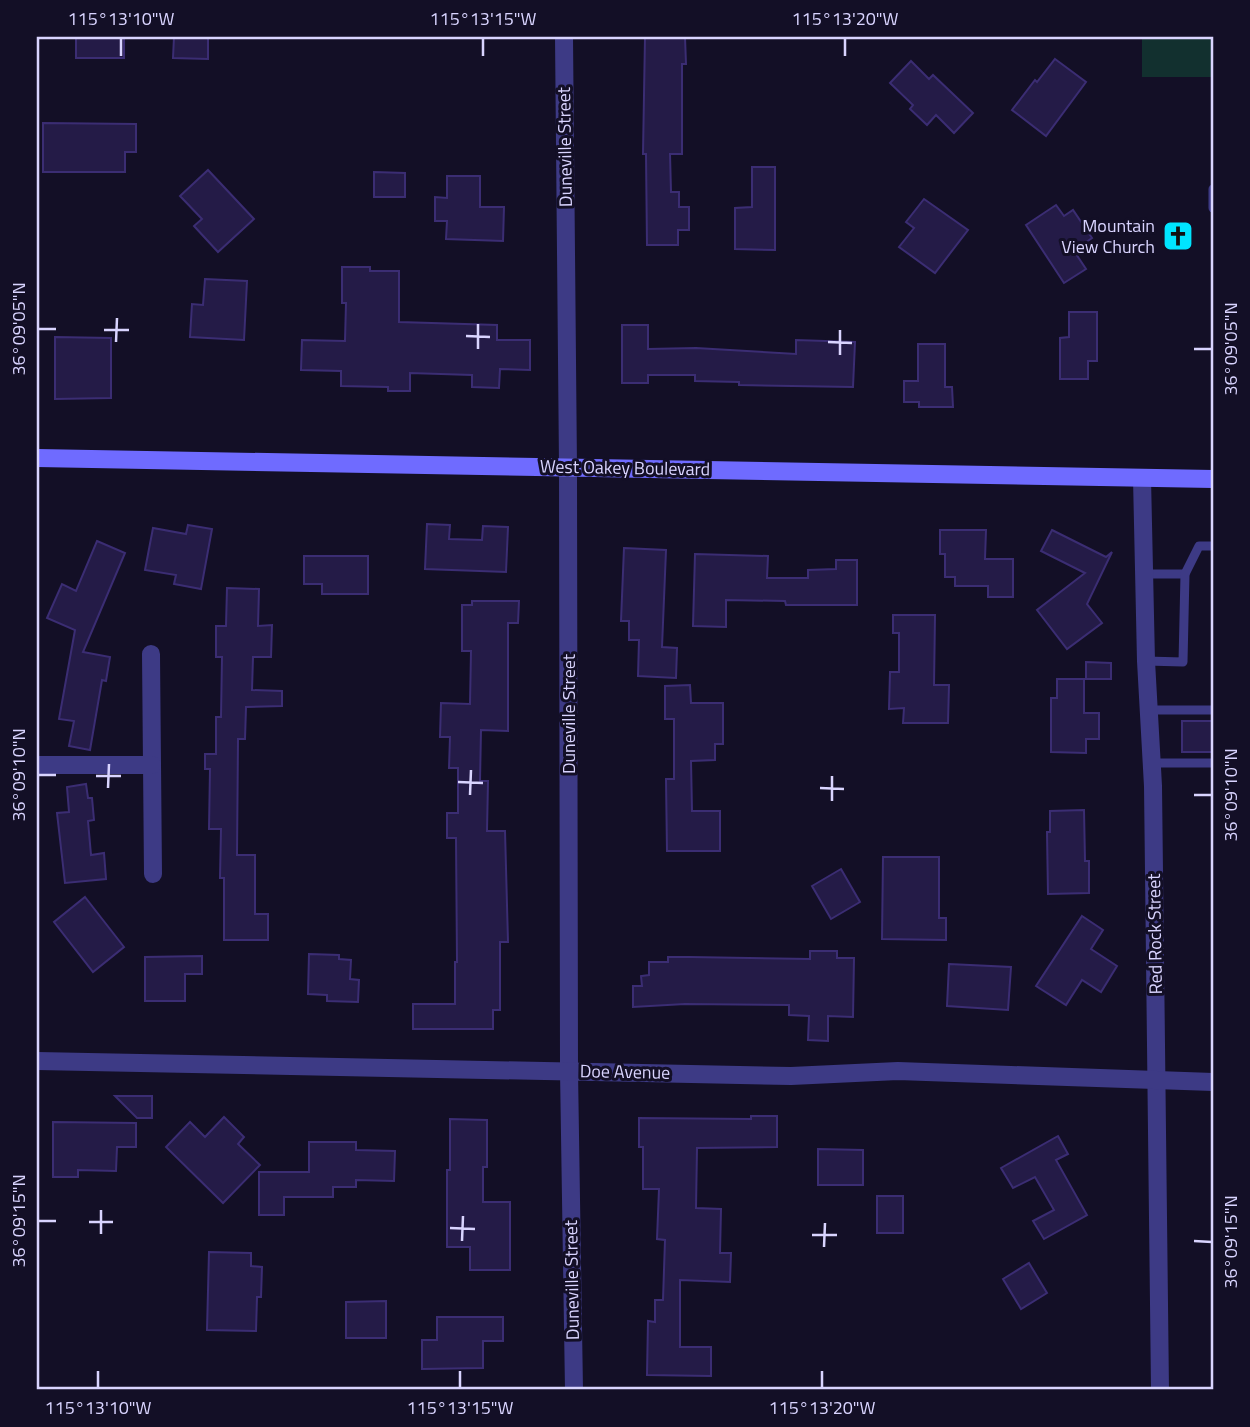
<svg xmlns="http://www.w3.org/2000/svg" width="1250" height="1427" viewBox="0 0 1250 1427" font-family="'Titillium Web',sans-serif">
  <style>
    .green { fill: #12302f }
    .building { fill: #241b47; stroke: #3b2d73; stroke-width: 2 }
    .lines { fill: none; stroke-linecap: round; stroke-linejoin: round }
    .service { stroke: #3d3a85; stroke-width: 9 }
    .minor { stroke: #3d3a85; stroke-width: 18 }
    .tertiary { stroke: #3d3a85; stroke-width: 18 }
    .secondary { stroke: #6f6bff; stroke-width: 18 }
    .ticks { fill: none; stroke: #d9d4ff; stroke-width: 2.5 }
    .labels { text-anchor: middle; stroke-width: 6; stroke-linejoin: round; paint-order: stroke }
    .street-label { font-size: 18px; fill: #d9d4ff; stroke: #130f26 }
    .poi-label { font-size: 18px; fill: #d9d4ff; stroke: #130f26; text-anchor: end }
    .neatline { fill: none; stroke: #d9d4ff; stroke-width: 2.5 }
    .ticks-label { font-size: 18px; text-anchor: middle; fill: #d9d4ff }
  </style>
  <rect width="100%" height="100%" fill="#130f26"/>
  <rect class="green" x="1142" y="37" width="71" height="40"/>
  <g class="building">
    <rect x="76" y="37" width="48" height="21"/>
    <polygon points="174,37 208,37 208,59 173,58"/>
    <polygon points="645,37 685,37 686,64 682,64 682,154 670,154 671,192 679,192 679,207 689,207 689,230 678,230 678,245 647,245 646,154 643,154"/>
    <polygon points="1055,59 1086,82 1046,136 1012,110 1035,80 1037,82"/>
    <polygon points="911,61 929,79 933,75 973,113 954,133 936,115 927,125 910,109 913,105 890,83"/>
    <polygon points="43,123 136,124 136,152 125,152 125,172 43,172"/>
    <polygon points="752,167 775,167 775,250 735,249 735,208 752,207"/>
    <polygon points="208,170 254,219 218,252 194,226 202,219 180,196"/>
    <polygon points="374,172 405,173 405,197 374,197"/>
    <polygon points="447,176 480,176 480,207 504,207 503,241 446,239 447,221 435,221 435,197 447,198"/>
    <polygon points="924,199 968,230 935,273 899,247 914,228 906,222"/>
    <polygon points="1056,205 1064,216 1073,210 1092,238 1074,251 1086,269 1064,283 1026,225"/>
    <polygon points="342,267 370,267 370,271 399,271 399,322 497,325 497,340 530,340 530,370 500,369 499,388 472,387 472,375 410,373 410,391 388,391 388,387 341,386 341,371 301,370 302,340 345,341 346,303 342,303"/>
    <polygon points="205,279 247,281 244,340 190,337 192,304 203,305"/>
    <polygon points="1069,312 1097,312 1097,361 1088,361 1088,379 1060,379 1060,338 1069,337"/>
    <polygon points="622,325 648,325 648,349 696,348 796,354 796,340 855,342 853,387 739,385 739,382 695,381 695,375 648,375 648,383 622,383"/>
    <polygon points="55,337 111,338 111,398 55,399"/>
    <polygon points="918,344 945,344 945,387 952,387 953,407 919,407 919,402 904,402 904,381 918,381"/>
    <polygon points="427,524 450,525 449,539 482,540 483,526 508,527 506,572 425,569"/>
    <polygon points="188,525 212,529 201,589 174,584 176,575 145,570 153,528 186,534"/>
    <polygon points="940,530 986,530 985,559 1013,559 1013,597 988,597 988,586 955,586 955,577 945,577 945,554 940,554"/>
    <polygon points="1052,530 1106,557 1112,552 1087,604 1102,623 1067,649 1037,610 1085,573 1041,551"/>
    <polygon points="97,541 125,553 83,652 110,657 106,681 102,680 90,750 69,746 74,721 59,719 75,630 47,618 62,584 76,591"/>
    <polygon points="624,548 666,550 662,647 677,648 676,678 638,676 639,640 629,640 629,621 621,621"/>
    <polygon points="695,554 768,556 767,578 808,578 808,570 836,569 836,560 857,560 857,605 786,605 785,601 726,600 726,627 693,626"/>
    <polygon points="304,556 368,556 368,594 322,594 322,584 304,584"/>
    <polygon points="227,588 259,589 258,626 272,625 271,657 253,657 252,690 282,691 282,706 246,707 245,739 238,739 237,855 255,855 255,914 268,914 268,940 224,940 224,878 220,878 221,829 209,829 210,769 205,769 205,754 216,754 216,717 221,717 222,657 216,657 216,626 226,626"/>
    <polygon points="472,601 519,601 518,623 508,623 508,731 481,730 480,781 488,781 487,831 505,831 508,942 500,942 500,1010 493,1010 493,1029 413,1029 413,1004 455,1004 455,962 457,962 456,838 447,838 447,813 458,813 458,768 449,768 450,737 440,737 441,703 470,704 471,651 462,651 462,605 472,605"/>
    <polygon points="893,615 935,615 934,685 949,685 948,723 903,723 904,708 889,709 890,672 899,672 899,633 893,633"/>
    <polygon points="1086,662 1111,663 1111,679 1086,679"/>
    <polygon points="1057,679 1084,679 1084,713 1099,713 1099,739 1086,739 1086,753 1051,752 1051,698 1057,698"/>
    <polygon points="690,685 691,703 723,703 723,744 715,744 715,760 691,761 692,811 720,811 720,851 667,851 666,779 674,779 674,719 665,719 665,686"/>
    <rect x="1182" y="721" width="31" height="31"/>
    <polygon points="86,784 88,798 92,798 94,820 88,821 91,855 104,853 106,879 65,883 57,813 69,812 67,787"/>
    <polygon points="1084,810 1085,861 1089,861 1089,893 1048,894 1047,832 1050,832 1050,811"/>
    <polygon points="883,857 939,857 939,918 946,918 946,940 882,939"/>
    <polygon points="841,869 860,902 831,919 812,886"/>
    <polygon points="85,897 124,947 93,972 54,922"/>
    <polygon points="1082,916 1103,930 1091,949 1117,966 1101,992 1082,980 1066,1005 1036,986"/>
    <polygon points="810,951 837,951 837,958 854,958 853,1017 828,1016 828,1041 808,1040 809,1016 789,1015 789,1005 685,1004 633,1007 633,986 642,986 641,976 649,975 649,962 668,962 668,957 690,957 810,959"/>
    <polygon points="309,954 339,955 339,959 351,960 350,979 359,980 358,1002 327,1001 327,995 308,994"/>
    <polygon points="202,956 202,974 185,974 185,1001 145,1001 145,957"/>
    <polygon points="949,964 1011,967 1008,1010 947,1006"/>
    <polygon points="115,1096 152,1096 152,1118 137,1118"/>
    <polygon points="751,1116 777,1116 777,1147 697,1148 696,1208 721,1209 720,1253 731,1253 730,1282 680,1280 680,1347 711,1347 711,1376 647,1375 648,1321 655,1322 655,1300 663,1300 665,1240 657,1239 659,1189 643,1189 643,1147 639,1147 639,1118 751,1119"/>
    <polygon points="224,1117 244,1137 238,1144 260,1165 223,1203 166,1147 190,1122 205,1137"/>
    <polygon points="450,1119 487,1120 487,1167 483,1167 483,1202 510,1202 510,1270 470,1270 470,1247 447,1247 447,1170 450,1170"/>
    <polygon points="53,1122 136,1123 136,1147 117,1147 116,1171 78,1170 78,1177 53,1177"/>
    <polygon points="1058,1136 1068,1154 1056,1160 1087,1215 1044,1239 1033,1221 1054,1210 1035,1177 1013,1188 1001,1168"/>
    <polygon points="309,1142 356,1142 356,1150 395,1151 394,1181 356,1180 356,1187 333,1187 333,1197 284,1197 284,1215 259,1215 259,1172 309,1172"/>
    <polygon points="818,1149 863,1150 863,1185 818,1185"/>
    <rect x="877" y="1196" width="26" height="37"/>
    <polygon points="209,1252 251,1253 251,1266 262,1267 261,1297 257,1297 256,1331 207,1330"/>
    <polygon points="1029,1263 1047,1293 1021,1309 1003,1279"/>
    <polygon points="386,1301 386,1338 346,1338 346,1302"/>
    <polygon points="437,1317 503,1317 503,1341 483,1341 483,1368 422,1369 422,1340 437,1340"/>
  </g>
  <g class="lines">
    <g class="service">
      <polyline points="1213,189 1213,208"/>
      <polyline points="1145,574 1185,574"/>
      <polyline points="1146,661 1183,662 1185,574 1199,546 1213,546"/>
      <polyline points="1149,710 1213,710"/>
      <polyline points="1151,763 1213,763"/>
    </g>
    <g class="minor">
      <polyline points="568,467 569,1071 574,1390"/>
      <polyline points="1142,478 1146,661 1153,786 1160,1390"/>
      <polyline points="151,654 153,874"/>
      <polyline points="37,765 152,765"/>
      <polyline points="37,1061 791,1076 898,1071 1213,1082"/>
    </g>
    <polyline class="tertiary" points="564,37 568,467"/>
    <polyline class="secondary" points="37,458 1213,479"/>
  </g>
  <path class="ticks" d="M121,56V38M483,56V38M845,56V38M38,329H56M104,330H129M466,336L490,337M116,342L117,318M828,342L852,343M478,349V324M1194,349H1212M840,355V330M38,775H56M96,776H121M458,782L483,783M108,788L109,764M820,788L844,789M470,795L471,770M1194,795H1212M832,801V776M38,1221H56M89,1222H113M450,1228L475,1229M101,1234V1210M812,1235H837M462,1241L463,1216M1194,1241L1212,1242M824,1247L825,1223M98,1388V1371M460,1388V1371M822,1388V1371"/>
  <defs>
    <g id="church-square" transform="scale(1.575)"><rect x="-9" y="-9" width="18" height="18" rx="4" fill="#00e5ff" stroke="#130f26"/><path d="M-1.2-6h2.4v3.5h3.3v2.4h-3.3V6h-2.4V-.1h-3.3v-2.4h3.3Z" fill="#111"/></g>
  </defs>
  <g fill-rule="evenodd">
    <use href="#church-square" x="1178" y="236"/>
  </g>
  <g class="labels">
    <g class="street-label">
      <text transform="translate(565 147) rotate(-91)" y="6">Duneville Street</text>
      <text transform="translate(625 468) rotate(1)" y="6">West Oakey Boulevard</text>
      <text transform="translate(569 714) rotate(-90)" y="6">Duneville Street</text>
      <text transform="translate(1155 934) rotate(-91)" y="6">Red Rock Street</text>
      <text transform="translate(625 1072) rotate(1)" y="6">Doe Avenue</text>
      <text transform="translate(572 1280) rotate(-91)" y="6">Duneville Street</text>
    </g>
    <g class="poi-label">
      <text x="1155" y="232">Mountain<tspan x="1155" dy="21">View Church</tspan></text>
    </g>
  </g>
  <rect width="1250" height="1427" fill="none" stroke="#130f26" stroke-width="77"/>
  <rect x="38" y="38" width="1174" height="1350" class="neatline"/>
  <g class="ticks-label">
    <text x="121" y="25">115°13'10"W</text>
    <text x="483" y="25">115°13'15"W</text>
    <text x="845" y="25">115°13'20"W</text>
    <text transform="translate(19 329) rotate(-90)" y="6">36°09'05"N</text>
    <text transform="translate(1231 349) rotate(-90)" y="6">36°09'05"N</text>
    <text transform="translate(19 775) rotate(-90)" y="6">36°09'10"N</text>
    <text transform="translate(1231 795) rotate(-90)" y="6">36°09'10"N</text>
    <text transform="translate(19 1221) rotate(-90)" y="6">36°09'15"N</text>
    <text transform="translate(1231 1242) rotate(-90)" y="6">36°09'15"N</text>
    <text x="98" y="1414">115°13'10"W</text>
    <text x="460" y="1414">115°13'15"W</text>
    <text x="822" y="1414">115°13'20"W</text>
  </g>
</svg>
